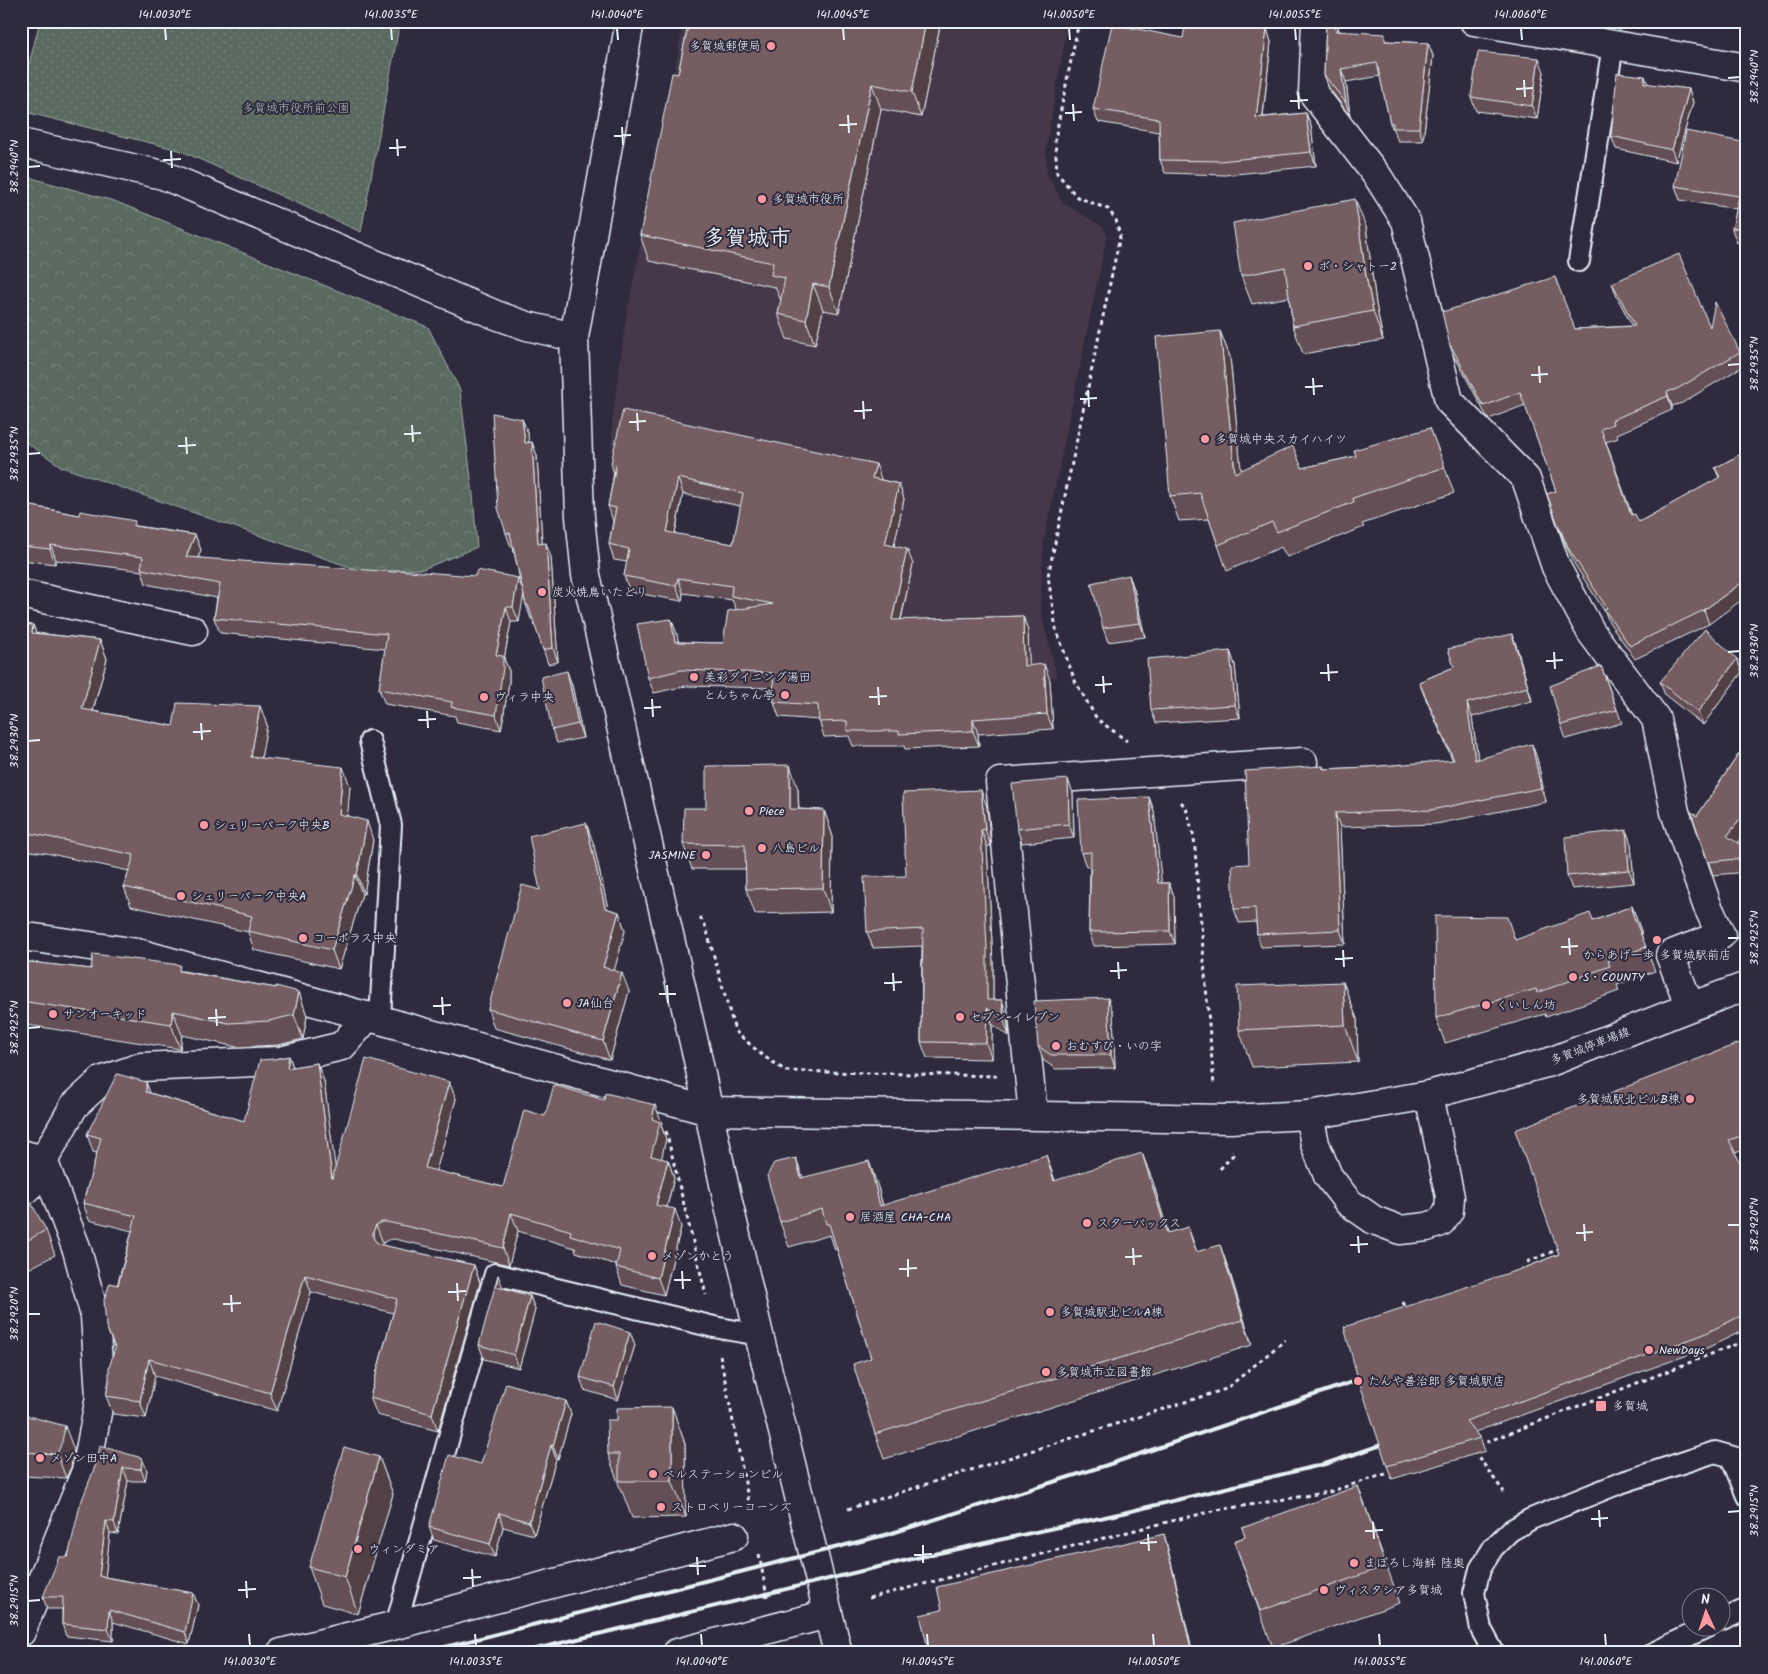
<svg xmlns="http://www.w3.org/2000/svg" width="1768" height="1674" viewBox="0 0 1768 1674" font-family="Kalam,'Klee One',sans-serif">
  <style>
    .built { fill: #443948 }
    .forest { fill: url(#forest-crowns); stroke: #a1aeac }
    .park { fill: url(#park-dots); stroke: #a1aeac }
    .lines { fill: none; stroke-linecap: round; stroke-linejoin: round }
    .service-casing { stroke: #e8f1f8; stroke-width: 24 }
    .minor-casing { stroke: #e8f1f8; stroke-width: 31 }
    .tertiary-casing { stroke: #e8f1f8; stroke-width: 31 }
    .secondary-casing { stroke: #e8f1f8; stroke-width: 31 }
    .path { stroke: #e8f1f8; stroke-width: 3; stroke-dasharray: 4 4; stroke-linecap: butt }
    .service { stroke: #2f2a3d; stroke-width: 20 }
    .minor { stroke: #2f2a3d; stroke-width: 28 }
    .tertiary { stroke: #2f2a3d; stroke-width: 28 }
    .secondary { stroke: #2f2a3d; stroke-width: 28 }
    .rail { stroke: #e8f1f8; stroke-width: 4 }
    .wall { fill: #645054; stroke: #e8f1f8; fill-rule: evenodd }
    .shaded-wall { fill: #514145; stroke: #e8f1f8 }
    .building { fill: #745d62; stroke: #e8f1f8; fill-rule: evenodd }
    .ticks { fill: none; stroke: #e8f1f8; stroke-width: 2 }
    .poi-dot { fill: #ff9aa2; stroke: #2f2a3d; stroke-width: 2 }
    .labels { text-anchor: middle; stroke-width: 4; stroke-linejoin: round; paint-order: stroke }
    .poi-label { font-size: 12px; fill: #e8f1f8; stroke: #2f2a3d; text-anchor: start }
    .park-label { font-size: 12px; fill: #afbbbc; stroke: #2f2a3d }
    .street-label { font-size: 12px; fill: #e8f1f8; stroke: #2f2a3d }
    .town-label { font-size: 22px; font-weight: bold; fill: #e8f1f8; stroke: #2f2a3d }
    .neatline { fill: none; stroke: #e8f1f8; stroke-width: 2 }
    .ticks-label { font-size: 12px; text-anchor: middle; fill: #e8f1f8 }
  </style>
  <defs>
    <pattern id="forest-crowns" width="20" height="18" patternUnits="userSpaceOnUse" patternTransform="scale(1.25)"><rect width="20" height="18" fill="#5a6a61"/><path d="M2 6a3 3 0 1 1 6 0M12 15a3 3 0 1 1 6 0" fill="none" stroke="#728078"/></pattern>
    <pattern id="park-dots" width="8" height="8" patternUnits="userSpaceOnUse" patternTransform="scale(1.25)"><rect width="8" height="8" fill="#5a6a61"/><path d="M2 2h.1M6 6h.1" fill="none" stroke="#728078" stroke-width="1.8" stroke-linecap="round"/></pattern>
  </defs>
  <rect width="100%" height="100%" fill="#2f2a3d"/>
  <filter id="ink" filterUnits="userSpaceOnUse"><feTurbulence type="fractalNoise" baseFrequency=".02" numOctaves="2"/><feDisplacementMap in="SourceGraphic" scale="10" xChannelSelector="R" yChannelSelector="G"/><feConvolveMatrix kernelMatrix="1 2 1 2 8 2 1 2 1" color-interpolation-filters="sRGB"/></filter>
  <g filter="url(#ink)">
    <polygon class="built" points="684,21 1068,21 1046,149 1047,174 1063,203 1103,227 1107,235 1044,541 1040,607 1057,677 818,684 853,533 611,480 612,424 625,324"/>
    <polygon class="forest" points="21,175 114,201 428,327 460,390 473,494 477,547 423,569 364,572 62,467 21,439"/>
    <polygon class="park" points="40,21 400,21 361,232 179,150 21,111 21,95"/>
    <g class="lines">
      <g class="service-casing">
        <g id="service">
          <polyline points="1579,261 1613,45"/>
          <polyline points="370,741 391,825 380,1019"/>
          <polyline points="1731,1457 1747,1496"/>
          <polyline points="1720,1621 1747,1609"/>
          <polyline points="396,1625 495,1274 714,1327 759,1335"/>
          <polyline points="1494,1653 1481,1629 1474,1593 1480,1569 1493,1548 1510,1531 1531,1519 1620,1483 1715,1452 1747,1461"/>
          <polyline points="1653,1653 1709,1626"/>
        </g>
      </g>
      <g class="minor-casing">
        <g id="minor">
          <polyline points="1316,21 1313,93 1378,177 1406,221 1449,401 1526,479 1556,567 1591,632 1656,719 1675,812 1707,905 1721,935 1670,955 1690,1007"/>
          <polyline points="21,143 163,175 496,315 527,326 574,337"/>
          <polyline points="21,594 193,631"/>
          <polyline points="21,936 138,953 709,1111"/>
          <polyline points="1033,1115 1000,782 1303,762"/>
          <polyline points="1309,1115 1315,1144 1328,1176 1348,1202 1374,1220 1400,1230 1427,1227 1441,1222 1449,1211 1450,1197 1429,1095"/>
          <polyline points="21,1154 43,1160 77,1250 95,1316 100,1397 86,1471 21,1632"/>
          <polyline points="21,1193 28,1188 74,1106 101,1081 141,1067 280,1061 342,1046 368,1016"/>
          <polyline points="281,1653 396,1625 734,1536"/>
        </g>
      </g>
      <g class="tertiary-casing">
        <g id="tertiary">
          <polyline points="630,21 574,337 580,517 586,575 698,1060 724,1184 759,1335 838,1653"/>
          <polyline points="1474,21 1747,68"/>
          <polyline points="709,1111 1230,1119 1309,1115 1429,1095"/>
          <polyline points="677,1653 828,1614"/>
        </g>
      </g>
      <g class="secondary-casing">
        <polyline id="secondary" points="1429,1095 1550,1062 1690,1007 1747,986"/>
      </g>
      <g class="path">
        <polyline points="1079,21 1055,139 1057,173 1077,197 1108,209 1116,220 1120,236 1048,576 1056,629 1075,681 1097,719 1127,741"/>
        <polyline points="1181,802 1186,808 1194,837 1214,1086"/>
        <polyline points="700,917 706,928 735,1031 762,1055 786,1071 997,1076"/>
        <polyline points="666,1131 706,1295"/>
        <polyline points="1220,1169 1233,1155 1232,1150"/>
        <polyline points="1527,1262 1561,1248"/>
        <polyline points="1403,1302 1407,1310"/>
        <polyline points="720,1355 750,1508"/>
        <polyline points="1479,1445 1747,1340"/>
        <polyline points="1474,1451 1504,1492"/>
        <polyline points="848,1509 1226,1389 1285,1340"/>
        <polyline points="759,1554 767,1597"/>
        <polyline points="869,1598 1163,1523 1218,1510 1329,1492 1392,1472"/>
      </g>
      <use href="#service" class="service"/>
      <use href="#minor" class="minor"/>
      <use href="#tertiary" class="tertiary"/>
      <use href="#secondary" class="secondary"/>
      <g class="rail">
        <polyline points="422,1653 889,1534 1107,1465 1373,1375"/>
        <polyline points="519,1653 916,1558 1123,1513 1325,1464 1393,1441"/>
      </g>
    </g>
    <g class="wall">
      <polygon points="689,21 941,21 921,117 881,109 839,313 823,310 815,345 787,339 778,314 781,301 775,287 649,261 640,235 678,74"/>
      <polygon points="1326,21 1337,21 1339,31 1387,41 1428,43 1433,56 1423,141 1398,141 1390,123 1380,76 1346,82 1350,116 1329,88 1324,75"/>
      <polygon points="1267,29 1271,42 1263,117 1306,113 1311,126 1316,166 1225,175 1165,173 1160,160 1159,132 1098,122 1093,109 1183,38"/>
      <polygon points="1544,72 1537,119 1476,111 1471,97"/>
      <polygon points="1647,84 1689,89 1693,102 1676,162 1616,149 1611,136"/>
      <polygon points="1747,143 1747,240 1737,243 1732,229 1737,209 1680,200 1675,186"/>
      <polygon points="1366,227 1376,304 1383,340 1303,354 1293,326 1289,297 1252,304 1241,276"/>
      <polygon points="1612,283 1710,327 1740,352 1745,365 1682,403 1672,406 1672,410 1617,434 1618,438 1606,442 1632,515 1639,522 1719,478 1715,468 1747,451 1709,624 1635,659 1609,622 1605,612 1575,565 1563,539 1547,494 1556,491 1525,405 1489,419 1487,417 1456,359 1455,359 1450,346 1575,329 1632,326 1617,297"/>
      <polygon points="1220,331 1230,357 1241,470 1302,468 1356,456 1430,428 1454,493 1362,524 1364,527 1287,557 1281,547 1227,571 1209,519 1179,521 1170,496"/>
      <polygon points="522,419 528,433 528,443 532,442 537,456 542,544 551,557 558,662 548,664 533,619 531,619 526,605 523,595 519,622 511,622 504,659 509,671 509,683 501,730 457,722 455,716 385,704 379,689 385,649 220,633 214,618 217,598 146,584 142,571 56,560 55,564 21,560 21,504 137,526 195,535 201,550 198,558 522,589 513,547 511,547 506,533"/>
      <path d="M611,463L881,479V480L899,484L904,499L894,546L913,564L901,620L1023,616L1028,631L1029,665L1050,680L1053,729L978,734L979,746L905,749L904,746H853L849,736L824,737L819,720L779,717L774,702L773,688L686,686L654,693L648,678L671,619L677,634L678,642L723,643L736,609L732,600L683,593L682,601L630,592L624,576L627,562L614,560L609,544L613,521L608,506L614,473ZM683,494L741,506L733,544L675,534Z"/>
      <polygon points="1129,575 1134,589 1145,637 1108,642 1103,628"/>
      <polygon points="21,624 33,625 36,633 100,640 107,659 93,711 173,726 260,706 267,725 261,758 350,786 347,816 373,840 364,894 362,894 339,969 254,950 248,932 131,906 124,887 129,871 46,853 21,850"/>
      <polygon points="1512,634 1517,648 1532,701 1472,717 1478,760 1537,758 1546,802 1436,824 1340,827 1345,944 1261,947 1257,934 1256,922 1239,923 1234,909 1249,864 1323,766 1324,769 1368,767 1453,761 1424,695 1419,682 1454,667"/>
      <polygon points="1230,651 1235,665 1240,718 1156,723 1151,710"/>
      <polygon points="1737,659 1742,672 1703,725 1665,695 1660,682"/>
      <polygon points="1601,666 1622,723 1566,739 1561,725"/>
      <polygon points="572,685 583,738 557,743 552,730"/>
      <polygon points="1747,742 1747,830 1737,842 1747,849 1747,872 1713,875 1691,812 1697,816"/>
      <polygon points="798,789 799,809 824,810 832,834 831,912 755,914 746,889 746,869 692,869 683,844 706,808"/>
      <polygon points="1073,793 1074,838 1022,843 1017,829"/>
      <polygon points="1149,797 1154,811 1161,883 1169,883 1174,896 1175,944 1094,946 1089,932 1090,866 1086,866 1081,853"/>
      <polygon points="987,807 991,846 987,846 993,963 993,1000 1002,1000 1007,1016 1009,1036 992,1024 992,1059 927,1058 921,1042 922,946 873,948 867,932 906,876"/>
      <polygon points="1626,830 1631,844 1634,883 1572,889 1567,876"/>
      <polygon points="593,842 608,909 619,912 625,931 614,970 629,991 610,1060 494,1028 488,1009 540,890"/>
      <polygon points="1632,906 1641,931 1642,938 1655,971 1617,985 1619,991 1546,1017 1545,1014 1445,1043 1436,1018 1515,940 1593,921"/>
      <polygon points="21,961 91,969 183,971 276,988 299,992 307,1016 303,1039 278,1045 237,1047 182,1035 180,1049 21,1024"/>
      <polygon points="1343,982 1357,1019 1358,1062 1252,1067 1239,1030"/>
      <polygon points="1113,1012 1115,1068 1056,1069 1043,1060 1038,1046"/>
      <polygon points="1747,1040 1747,1149 1735,1153 1747,1177 1747,1329 1707,1348 1475,1432 1480,1438 1485,1451 1392,1479 1387,1466 1527,1267 1559,1254"/>
      <polygon points="289,1056 293,1067 317,1063 324,1081 335,1169 449,1082 456,1099 436,1171 503,1187 545,1116 662,1123 661,1125 666,1139 661,1159 668,1160 674,1178 667,1207 681,1227 664,1295 622,1285 616,1267 616,1265 576,1252 575,1248 518,1231 509,1265 394,1239 388,1240 383,1243 381,1245 474,1265 480,1283 438,1431 377,1415 370,1397 393,1313 311,1292 277,1411 155,1376 146,1418 113,1414 106,1396 115,1349 106,1326 132,1231 89,1220 83,1203 97,1153 93,1152 87,1134 146,1082 150,1093 244,1121"/>
      <polygon points="796,1158 803,1178 878,1187 883,1206 1055,1181 1152,1179 1168,1233 1197,1252 1229,1270 1252,1345 884,1459 875,1434 871,1358 837,1249 835,1250 830,1235 789,1247 780,1222"/>
      <polygon points="21,1189 46,1230 55,1255 21,1273"/>
      <polygon points="503,1289 530,1296 535,1310 519,1368 484,1359 479,1345"/>
      <polygon points="630,1332 635,1345 618,1400 584,1390 580,1377"/>
      <polygon points="566,1401 571,1414 558,1459 556,1459 534,1535 503,1527 495,1557 434,1540 429,1527 481,1464"/>
      <polygon points="672,1407 685,1444 686,1517 632,1518 622,1491 621,1491 608,1454 617,1420"/>
      <polygon points="21,1414 74,1450 71,1467 66,1478 21,1476"/>
      <polygon points="379,1457 393,1494 358,1614 322,1604 309,1567"/>
      <polygon points="96,1464 147,1470 145,1481 128,1481 118,1534 110,1533 105,1577 193,1593 198,1605 189,1644 113,1622 113,1641 66,1636 62,1624 62,1609 47,1609 43,1597 68,1557"/>
      <polygon points="1358,1486 1400,1603 1273,1648 1234,1541 1245,1537"/>
    </g>
    <g class="shaded-wall">
      <polygon points="926,21 941,21 921,117 912,92"/>
      <polygon points="1334,21 1337,21 1340,44 1336,31"/>
      <polygon points="1267,29 1271,42 1261,132 1256,118"/>
      <polygon points="1428,43 1433,56 1423,141 1419,128"/>
      <polygon points="1539,58 1544,72 1537,119 1532,106"/>
      <polygon points="1341,69 1346,82 1350,116 1346,103"/>
      <polygon points="1645,76 1649,88 1644,83"/>
      <polygon points="872,84 881,109 839,313 829,287"/>
      <polygon points="1689,89 1693,102 1676,162 1672,150"/>
      <polygon points="1306,113 1311,126 1316,166 1311,152"/>
      <polygon points="1355,199 1366,227 1376,304 1383,340 1373,311 1366,276"/>
      <polygon points="813,284 823,310 815,345 806,320"/>
      <polygon points="1220,331 1230,357 1244,499 1235,473"/>
      <polygon points="1667,392 1672,406 1672,410 1668,396"/>
      <polygon points="522,419 528,433 530,457 525,443"/>
      <polygon points="532,442 537,456 543,558 538,544"/>
      <polygon points="876,464 881,479 878,493 872,478"/>
      <polygon points="678,478 683,494 672,547 667,532"/>
      <polygon points="899,484 904,499 891,560 885,544"/>
      <polygon points="195,535 201,550 192,572 186,557"/>
      <polygon points="546,543 551,557 558,662 553,648"/>
      <polygon points="51,545 56,560 55,564 50,549"/>
      <polygon points="907,549 913,564 897,636 892,620"/>
      <polygon points="1129,575 1134,589 1145,637 1140,623"/>
      <polygon points="518,578 524,593 519,622 513,607"/>
      <polygon points="678,578 683,593 682,601 676,586"/>
      <polygon points="1747,579 1747,596 1709,624 1704,610"/>
      <polygon points="506,607 511,622 504,659 509,671 509,683 501,730 496,715 496,655"/>
      <polygon points="1023,616 1028,631 1030,681 1024,666"/>
      <polygon points="671,619 677,634 681,657 675,642"/>
      <polygon points="33,625 40,644 32,633"/>
      <polygon points="1512,634 1517,648 1532,701 1528,687"/>
      <polygon points="100,640 107,659 88,728 82,709"/>
      <polygon points="1230,651 1235,665 1240,718 1235,705"/>
      <polygon points="1737,659 1742,672 1703,725 1698,712"/>
      <polygon points="1044,664 1050,680 1053,729 1047,714"/>
      <polygon points="567,671 572,685 583,738 578,724"/>
      <polygon points="1467,703 1472,717 1480,774 1475,760"/>
      <polygon points="260,706 267,725 258,776 251,757"/>
      <polygon points="973,719 978,734 979,746 973,731"/>
      <polygon points="1532,744 1537,758 1546,802 1541,788"/>
      <polygon points="790,765 798,789 799,833 790,809"/>
      <polygon points="343,767 350,786 346,833 339,814"/>
      <polygon points="1068,779 1073,793 1074,838 1069,824"/>
      <polygon points="981,790 987,807 991,846 985,829"/>
      <polygon points="1149,797 1154,811 1163,897 1158,883"/>
      <polygon points="824,810 832,834 831,912 823,888"/>
      <polygon points="1747,811 1747,830 1732,849 1727,836"/>
      <polygon points="1335,813 1340,827 1345,944 1340,930"/>
      <polygon points="367,821 373,840 364,894 357,875"/>
      <polygon points="586,823 593,842 612,927 605,908"/>
      <polygon points="981,830 987,846 993,963 993,1012 987,1000"/>
      <polygon points="1626,830 1631,844 1634,883 1629,870"/>
      <polygon points="355,875 362,894 339,969 332,950"/>
      <polygon points="1169,883 1174,896 1175,944 1170,931"/>
      <polygon points="1632,906 1641,931 1642,939 1633,915"/>
      <polygon points="619,912 625,931 610,986 603,967"/>
      <polygon points="622,973 629,991 610,1060 603,1041"/>
      <polygon points="1343,982 1357,1019 1358,1062 1345,1025"/>
      <polygon points="299,992 307,1016 303,1039 294,1015"/>
      <polygon points="1108,998 1113,1012 1115,1068 1111,1055"/>
      <polygon points="1002,1000 1007,1016 1009,1036 1004,1020"/>
      <polygon points="987,1008 992,1024 992,1059 986,1043"/>
      <polygon points="173,1011 182,1035 180,1049 171,1024"/>
      <polygon points="289,1056 295,1073 287,1068"/>
      <polygon points="317,1063 324,1081 339,1196 332,1179"/>
      <polygon points="146,1082 152,1099 146,1092"/>
      <polygon points="449,1082 456,1099 432,1186 425,1168"/>
      <polygon points="655,1105 662,1123 661,1125 666,1139 658,1173 651,1156 652,1119"/>
      <polygon points="1142,1153 1152,1179 1176,1258 1167,1233"/>
      <polygon points="1046,1155 1055,1180 1063,1206 1054,1181"/>
      <polygon points="796,1158 805,1183 801,1178"/>
      <polygon points="668,1160 674,1178 663,1222 656,1205"/>
      <polygon points="869,1161 878,1187 889,1232 880,1206"/>
      <polygon points="675,1209 681,1227 664,1295 658,1278"/>
      <polygon points="511,1213 518,1231 509,1265 503,1248"/>
      <polygon points="376,1225 383,1243 379,1249 373,1237 373,1232"/>
      <polygon points="1188,1227 1197,1252 1196,1252"/>
      <polygon points="1220,1245 1229,1270 1252,1345 1243,1320"/>
      <polygon points="474,1265 480,1283 438,1431 432,1414"/>
      <polygon points="305,1275 311,1292 277,1411 270,1393"/>
      <polygon points="498,1275 503,1288 496,1286"/>
      <polygon points="530,1296 535,1310 519,1368 514,1355"/>
      <polygon points="630,1332 635,1345 618,1400 614,1387"/>
      <polygon points="149,1359 155,1376 146,1418 140,1401"/>
      <polygon points="566,1401 571,1414 558,1459 553,1446"/>
      <polygon points="672,1407 685,1444 686,1517 672,1481"/>
      <polygon points="65,1426 74,1450 71,1467 66,1478 57,1454"/>
      <polygon points="551,1445 556,1459 534,1535 529,1522"/>
      <polygon points="379,1457 393,1494 358,1614 345,1577"/>
      <polygon points="142,1458 147,1470 145,1481 141,1469"/>
      <polygon points="123,1468 128,1481 118,1534 114,1522"/>
      <polygon points="499,1513 503,1527 495,1557 490,1544"/>
      <polygon points="106,1521 110,1533 104,1588 99,1576"/>
      <polygon points="1164,1534 1166,1541 1193,1653 1192,1653"/>
      <polygon points="21,1560 27,1576 21,1590"/>
      <polygon points="193,1593 198,1605 189,1644 185,1632"/>
      <polygon points="109,1610 113,1622 113,1641 108,1629"/>
    </g>
    <g class="building">
      <polygon points="689,21 926,21 912,92 872,84 829,287 813,284 806,320 778,314 785,278 771,275 773,263 640,235 672,73 678,74"/>
      <polygon points="1186,21 1210,21 1267,29 1256,118 1306,113 1311,152 1220,161 1160,160 1159,119 1093,109 1112,24 1183,38"/>
      <polygon points="1326,21 1334,21 1336,31 1385,34 1385,41 1428,43 1419,128 1393,128 1393,123 1390,123 1377,63 1341,69 1346,103 1324,75"/>
      <polygon points="1478,52 1539,58 1532,106 1471,97"/>
      <polygon points="1617,73 1645,76 1644,83 1689,89 1672,150 1611,136"/>
      <polygon points="1686,131 1747,143 1747,225 1732,229 1739,196 1675,186"/>
      <polygon points="1355,199 1366,276 1373,311 1293,326 1285,267 1241,276 1233,223"/>
      <polygon points="1679,254 1710,327 1715,302 1740,352 1677,389 1667,392 1668,396 1612,420 1613,424 1601,429 1631,515 1635,514 1639,522 1720,477 1715,468 1747,451 1747,579 1704,610 1630,646 1604,609 1607,608 1570,551 1558,525 1547,494 1556,491 1520,392 1484,406 1482,404 1451,346 1450,346 1442,312 1555,277 1575,329 1635,326 1612,283"/>
      <polygon points="1220,331 1235,473 1293,446 1302,468 1356,456 1354,450 1430,428 1445,467 1353,498 1354,502 1277,532 1272,522 1218,545 1200,493 1170,496 1156,337"/>
      <path d="M623,410L876,464L872,478L899,484L885,544L907,549L892,620L1023,616L1024,666L1044,664L1047,714L973,719V731L899,734V731H847V721L819,722L818,705L774,702L773,673L681,670L648,678L637,624L671,619L675,642L723,643L728,611L773,604L731,596L732,586L678,578L676,586L624,576L629,549L609,544L616,508L608,506L616,465L611,463ZM678,478L743,493L733,544L667,532Z"/>
      <polygon points="492,413 522,419 525,443 532,442 538,544 546,543 553,648 543,650 528,605 526,605 510,533 506,533 498,508"/>
      <polygon points="21,504 79,515 80,511 135,521 134,526 195,535 186,557 395,572 396,570 475,576 477,570 518,578 513,607 506,607 496,655 503,656 503,668 496,715 451,707 452,702 379,689 387,634 214,618 220,584 141,569 143,557 51,545 50,549 21,546"/>
      <polygon points="1129,575 1140,623 1103,628 1091,583"/>
      <polygon points="21,624 33,625 32,633 100,640 82,709 173,726 177,703 260,706 251,757 343,767 339,814 367,821 357,875 355,875 332,950 248,931 252,916 124,887 134,855 39,835 21,832"/>
      <polygon points="1705,629 1737,659 1698,712 1660,682"/>
      <polygon points="1512,634 1528,687 1467,703 1475,760 1532,744 1541,788 1431,810 1335,813 1340,930 1257,934 1255,908 1234,909 1232,865 1249,864 1245,771 1323,766 1323,769 1368,767 1454,760 1419,682 1454,667 1448,649"/>
      <polygon points="1230,651 1235,705 1151,710 1147,659"/>
      <polygon points="1601,666 1617,710 1561,725 1550,686"/>
      <polygon points="567,671 578,724 552,730 541,677"/>
      <polygon points="1747,742 1747,811 1727,836 1747,849 1747,858 1708,862 1691,812 1697,816"/>
      <polygon points="790,765 790,809 824,810 823,888 746,889 745,845 683,844 684,808 706,808 706,766"/>
      <polygon points="1068,779 1069,824 1017,829 1012,784"/>
      <polygon points="981,790 985,829 981,830 987,947 987,1000 1002,1000 1004,1020 987,1008 986,1043 921,1042 923,929 867,932 864,877 906,876 903,793"/>
      <polygon points="1149,797 1158,883 1169,883 1170,931 1089,932 1091,852 1081,853 1078,800"/>
      <polygon points="586,823 605,908 619,912 603,967 622,973 603,1041 488,1009 522,885 540,890 529,836"/>
      <polygon points="1626,830 1629,870 1567,876 1565,837"/>
      <polygon points="1632,906 1633,915 1646,947 1608,961 1610,966 1537,993 1536,989 1436,1018 1435,916 1507,917 1515,940 1590,913 1593,921"/>
      <polygon points="93,954 180,965 179,971 276,988 276,986 299,992 294,1015 269,1021 228,1023 173,1011 171,1024 21,1001 21,961 91,969"/>
      <polygon points="1343,982 1345,1025 1239,1030 1237,986"/>
      <polygon points="1108,998 1111,1055 1051,1055 1038,1046 1034,1001"/>
      <polygon points="1747,1040 1747,1134 1729,1140 1747,1177 1747,1313 1702,1335 1466,1421 1480,1438 1387,1466 1357,1375 1344,1327 1527,1267 1559,1254 1515,1130"/>
      <polygon points="289,1056 287,1068 317,1063 332,1179 366,1059 449,1082 425,1168 503,1187 524,1110 545,1116 554,1085 604,1100 605,1093 655,1105 652,1119 660,1122 651,1156 668,1160 656,1205 675,1209 658,1278 616,1267 620,1250 570,1235 571,1231 511,1213 503,1248 387,1222 382,1222 376,1225 373,1232 373,1237 376,1242 382,1245 474,1265 432,1414 370,1397 397,1299 305,1275 270,1393 149,1359 140,1401 106,1396 109,1382 109,1368 115,1348 106,1326 104,1300 110,1283 118,1285 136,1216 83,1203 101,1138 87,1134 117,1074 146,1082 146,1092 244,1121 260,1060 274,1059"/>
      <polygon points="1142,1153 1167,1233 1188,1227 1196,1252 1220,1245 1243,1320 875,1434 853,1364 871,1358 829,1224 826,1224 822,1209 780,1222 767,1176 774,1163 796,1158 801,1178 869,1161 880,1206 1046,1155 1054,1181"/>
      <polygon points="23,1188 46,1230 21,1244 21,1189"/>
      <polygon points="498,1275 496,1286 530,1296 514,1355 479,1345"/>
      <polygon points="596,1321 630,1332 614,1387 580,1377"/>
      <polygon points="506,1383 566,1401 553,1446 551,1445 529,1522 499,1513 490,1544 429,1527 449,1455 481,1464"/>
      <polygon points="672,1407 672,1481 619,1481 619,1454 608,1454 607,1420 617,1420 617,1408"/>
      <polygon points="21,1414 65,1426 62,1442 57,1454 21,1452"/>
      <polygon points="100,1446 142,1458 141,1469 123,1468 114,1522 106,1521 99,1576 193,1593 185,1632 109,1610 108,1629 62,1624 63,1597 43,1597 59,1557 68,1557 80,1505 96,1464"/>
      <polygon points="344,1447 379,1457 345,1577 309,1567"/>
      <polygon points="1358,1486 1386,1566 1260,1611 1234,1541 1245,1537 1242,1528"/>
      <polygon points="1164,1534 1192,1653 929,1653 920,1615 942,1610 937,1587"/>
    </g>
  </g>
  <path class="ticks" d="M165,28L166,40M391,28L392,40M617,28L618,40M843,28L844,40M1069,28L1070,40M1295,28L1296,40M1521,28L1522,40M1728,78L1740,77M1524,80L1525,97M1516,89L1533,88M1298,92L1299,109M1290,101L1308,100M1073,104L1074,121M1065,113L1082,112M848,115L849,133M839,125L857,124M622,127L623,145M614,136L631,135M397,139L398,156M389,148L406,147M171,151L172,168M163,160L181,159M28,167L40,166M1728,365L1740,364M1539,366L1540,383M1531,375L1548,374M1313,378L1314,395M1305,387L1323,386M1088,390L1089,407M1080,399L1097,398M863,401L864,419M854,411L872,410M637,413L638,431M629,422L646,421M412,425L413,442M404,434L421,433M186,437L187,454M178,446L196,445M28,454L40,453M1554,652L1555,669M1728,652L1740,651M1546,661L1563,660M1328,664L1329,681M1320,673L1338,672M1103,676L1104,693M1095,685L1112,684M878,687L879,705M869,697L887,696M652,699L653,717M644,708L661,707M427,711L428,728M418,720L436,719M201,723L202,740M193,732L211,731M28,741L40,740M1569,938L1570,955M1728,938H1740M1561,947L1578,946M1343,950L1344,967M1335,959L1353,958M1118,962L1119,979M1110,971L1127,970M893,973L894,991M884,983L902,982M667,985L668,1003M659,994H676M442,997L443,1015M433,1006L451,1005M216,1009L217,1026M208,1018L226,1017M28,1028L40,1027M1584,1224L1585,1241M1728,1225H1740M1576,1233L1593,1232M1358,1236L1359,1253M1350,1245L1368,1244M1133,1248L1134,1265M1125,1257L1142,1256M908,1259V1277M899,1269L917,1268M682,1271L683,1289M674,1280H691M457,1283L458,1301M448,1292L466,1291M231,1295L232,1312M223,1304L241,1303M28,1314H40M1599,1510L1600,1527M1728,1512L1740,1511M1591,1519L1608,1518M1373,1522L1374,1539M1365,1531L1383,1530M1148,1534L1149,1551M1140,1543L1157,1542M923,1545V1563M914,1555L932,1554M697,1557L698,1575M689,1566H706M472,1569L473,1587M463,1578L481,1577M246,1581L247,1598M238,1590L256,1589M28,1601L40,1600M249,1634L250,1646M475,1634L476,1646M701,1634L702,1646M927,1634L928,1646M1153,1634L1154,1646M1379,1634L1380,1646M1605,1634L1606,1646"/>
  <g class="poi-dot">
    <circle cx="771" cy="46" r="5"/>
    <circle cx="762" cy="199" r="5"/>
    <circle cx="1308" cy="266" r="5"/>
    <circle cx="1205" cy="439" r="5"/>
    <circle cx="542" cy="592" r="5"/>
    <circle cx="694" cy="677" r="5"/>
    <circle cx="785" cy="695" r="5"/>
    <circle cx="484" cy="697" r="5"/>
    <circle cx="749" cy="811" r="5"/>
    <circle cx="204" cy="825" r="5"/>
    <circle cx="762" cy="848" r="5"/>
    <circle cx="706" cy="855" r="5"/>
    <circle cx="181" cy="896" r="5"/>
    <circle cx="303" cy="938" r="5"/>
    <circle cx="1657" cy="940" r="5"/>
    <circle cx="1573" cy="977" r="5"/>
    <circle cx="567" cy="1003" r="5"/>
    <circle cx="1486" cy="1005" r="5"/>
    <circle cx="53" cy="1014" r="5"/>
    <circle cx="960" cy="1017" r="5"/>
    <circle cx="1056" cy="1046" r="5"/>
    <circle cx="1690" cy="1099" r="5"/>
    <circle cx="850" cy="1217" r="5"/>
    <circle cx="1087" cy="1223" r="5"/>
    <circle cx="652" cy="1256" r="5"/>
    <circle cx="1050" cy="1312" r="5"/>
    <circle cx="1649" cy="1350" r="5"/>
    <circle cx="1046" cy="1372" r="5"/>
    <circle cx="1358" cy="1381" r="5"/>
    <rect x="1595" y="1400" width="12" height="12" rx="2.5"/>
    <circle cx="40" cy="1458" r="5"/>
    <circle cx="653" cy="1474" r="5"/>
    <circle cx="661" cy="1507" r="5"/>
    <circle cx="358" cy="1549" r="5"/>
    <circle cx="1354" cy="1563" r="5"/>
    <circle cx="1324" cy="1590" r="5"/>
  </g>
  <g class="labels">
    <g class="poi-label">
      <text x="761" y="50" text-anchor="end">多賀城郵便局</text>
      <text x="772" y="203">多賀城市役所</text>
      <text x="1318" y="270">ボ・シャトー2</text>
      <text x="1215" y="443">多賀城中央スカイハイツ</text>
      <text x="552" y="596">炭火焼鳥いたどり</text>
      <text x="704" y="681">美彩ダイニング湯田</text>
      <text x="775" y="699" text-anchor="end">とんちゃん亭</text>
      <text x="494" y="701">ヴィラ中央</text>
      <text x="759" y="815">Piece</text>
      <text x="214" y="829">シェリーパーク中央B</text>
      <text x="772" y="852">八島ビル</text>
      <text x="696" y="859" text-anchor="end">JASMINE</text>
      <text x="191" y="900">シェリーパーク中央A</text>
      <text x="313" y="942">コーポラス中央</text>
      <text x="1657" y="959" text-anchor="middle">からあげ一歩 多賀城駅前店</text>
      <text x="1583" y="981">S・COUNTY</text>
      <text x="577" y="1007">JA仙台</text>
      <text x="1496" y="1009">くいしん坊</text>
      <text x="63" y="1018">サンオーキッド</text>
      <text x="970" y="1021">セブン-イレブン</text>
      <text x="1066" y="1050">おむすび・いの字</text>
      <text x="1680" y="1103" text-anchor="end">多賀城駅北ビルB棟</text>
      <text x="860" y="1221">居酒屋 CHA-CHA</text>
      <text x="1097" y="1227">スターバックス</text>
      <text x="662" y="1260">メゾンかとう</text>
      <text x="1060" y="1316">多賀城駅北ビルA棟</text>
      <text x="1659" y="1354">NewDays</text>
      <text x="1056" y="1376">多賀城市立図書館</text>
      <text x="1368" y="1385">たんや善治郎 多賀城駅店</text>
      <text x="1612" y="1410">多賀城</text>
      <text x="50" y="1462">メゾン田中A</text>
      <text x="663" y="1478">ベルステーションビル</text>
      <text x="671" y="1511">ストロベリーコーンズ</text>
      <text x="368" y="1553">ウィンダミア</text>
      <text x="1364" y="1567">まぼろし海鮮 陸奥</text>
      <text x="1334" y="1594">ヴィスタシア多賀城</text>
    </g>
    <g class="park-label">
      <text x="296" y="112">多賀城市役所前公園</text>
    </g>
    <g class="street-label">
      <text transform="translate(1590 1046) rotate(-21)" y="4">多賀城停車場線</text>
    </g>
    <g class="town-label">
      <text x="747" y="245">多賀城市</text>
    </g>
  </g>
  <rect width="1768" height="1674" fill="none" stroke="#2f2a3d" stroke-width="55"/>
  <g transform="translate(1706 1612) rotate(357)"><circle r="24" fill="#2f2a3d" stroke="#797a88"/>
  <path d="M0-4L9 19L0 12L-9 19Z" fill="#ff9aa2"/>
  <text y="-8" font-size="14" font-weight="bold" text-anchor="middle" fill="#e8f1f8">N</text>
  </g>
  <rect x="28" y="28" width="1712" height="1618" class="neatline"/>
  <g class="ticks-label">
    <text x="165" y="18">141.0030°E</text>
    <text x="391" y="18">141.0035°E</text>
    <text x="617" y="18">141.0040°E</text>
    <text x="843" y="18">141.0045°E</text>
    <text x="1069" y="18">141.0050°E</text>
    <text x="1295" y="18">141.0055°E</text>
    <text x="1521" y="18">141.0060°E</text>
    <text transform="translate(1754 77) rotate(-90)" y="4">38.2940°N</text>
    <text transform="translate(14 167) rotate(-90)" y="4">38.2940°N</text>
    <text transform="translate(1754 364) rotate(-90)" y="4">38.2935°N</text>
    <text transform="translate(14 454) rotate(-90)" y="4">38.2935°N</text>
    <text transform="translate(1754 651) rotate(-90)" y="4">38.2930°N</text>
    <text transform="translate(14 741) rotate(-90)" y="4">38.2930°N</text>
    <text transform="translate(1754 938) rotate(-90)" y="4">38.2925°N</text>
    <text transform="translate(14 1028) rotate(-90)" y="4">38.2925°N</text>
    <text transform="translate(1754 1225) rotate(-90)" y="4">38.2920°N</text>
    <text transform="translate(14 1314) rotate(-90)" y="4">38.2920°N</text>
    <text transform="translate(1754 1511) rotate(-90)" y="4">38.2915°N</text>
    <text transform="translate(14 1601) rotate(-90)" y="4">38.2915°N</text>
    <text x="250" y="1665">141.0030°E</text>
    <text x="476" y="1665">141.0035°E</text>
    <text x="702" y="1665">141.0040°E</text>
    <text x="928" y="1665">141.0045°E</text>
    <text x="1154" y="1665">141.0050°E</text>
    <text x="1380" y="1665">141.0055°E</text>
    <text x="1606" y="1665">141.0060°E</text>
  </g>
</svg>
